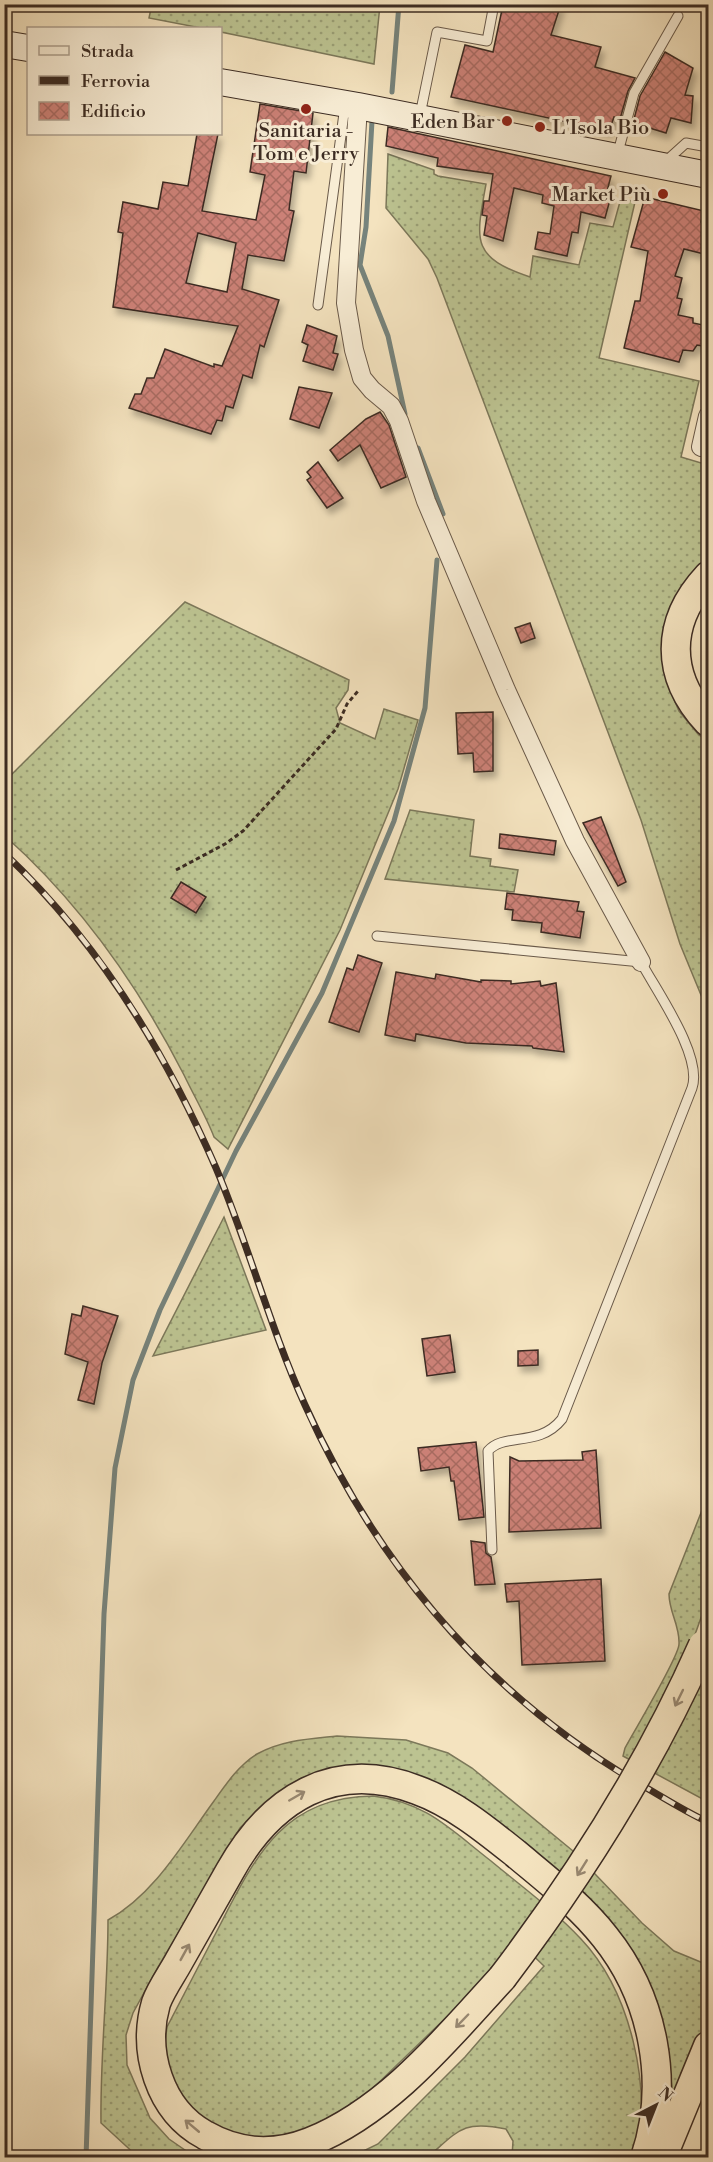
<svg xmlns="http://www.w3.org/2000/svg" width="713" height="2162" viewBox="0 0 713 2162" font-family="'Libre Bodoni',serif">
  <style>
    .grass { fill: url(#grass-dots); stroke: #7c785a; stroke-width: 1.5 }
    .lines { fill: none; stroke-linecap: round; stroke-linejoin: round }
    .stream { stroke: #76837c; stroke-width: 5 }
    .building { fill: url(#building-cross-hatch); stroke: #3c2c23; stroke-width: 1.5; fill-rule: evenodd; filter: url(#shadow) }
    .service-casing { stroke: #6a5a4a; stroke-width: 11 }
    .minor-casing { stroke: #6a5a4a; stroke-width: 20 }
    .secondary-casing { stroke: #3c2c23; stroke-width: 28 }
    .trunk-casing { stroke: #3c2c23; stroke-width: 31 }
    .path { stroke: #3c2c23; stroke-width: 3; stroke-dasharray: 4.5 3; stroke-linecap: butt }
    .service { stroke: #f8edd5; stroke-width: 9 }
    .minor { stroke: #f8edd5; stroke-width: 18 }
    .secondary { stroke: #f8edd5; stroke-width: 26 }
    .trunk { stroke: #f4e3bf; stroke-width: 28 }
    .rail-casing { stroke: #3c2c23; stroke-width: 7 }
    .rail { stroke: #f8edd5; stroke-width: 4.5; stroke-dasharray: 14; stroke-linecap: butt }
    .trunk-bridge-casing { stroke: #3c2c23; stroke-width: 31; stroke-linecap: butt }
    .trunk-bridge { stroke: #f4e3bf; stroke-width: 28 }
    .oneway { stroke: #988871 }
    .poi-dot { fill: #8f2418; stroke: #f8edd5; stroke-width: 2 }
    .labels { text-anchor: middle; stroke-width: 6; stroke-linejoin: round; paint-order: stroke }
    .poi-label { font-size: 20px; fill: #3c2c23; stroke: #f8edd5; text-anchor: end }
  </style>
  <defs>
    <pattern id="grass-dots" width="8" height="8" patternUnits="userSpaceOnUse" patternTransform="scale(1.5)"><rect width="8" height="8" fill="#bcc391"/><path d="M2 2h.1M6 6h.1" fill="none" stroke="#9a9f76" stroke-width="1.8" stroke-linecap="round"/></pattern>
    <pattern id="building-cross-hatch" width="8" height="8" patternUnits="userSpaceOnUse" patternTransform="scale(1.5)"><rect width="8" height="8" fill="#cc8177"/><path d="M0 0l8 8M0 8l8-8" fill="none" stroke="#a76a61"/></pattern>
    <filter id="shadow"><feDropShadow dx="3.5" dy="6" stdDeviation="3" flood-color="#0004"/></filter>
  </defs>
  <rect width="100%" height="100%" fill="#f4e3bf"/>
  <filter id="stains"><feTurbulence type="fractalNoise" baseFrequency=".00333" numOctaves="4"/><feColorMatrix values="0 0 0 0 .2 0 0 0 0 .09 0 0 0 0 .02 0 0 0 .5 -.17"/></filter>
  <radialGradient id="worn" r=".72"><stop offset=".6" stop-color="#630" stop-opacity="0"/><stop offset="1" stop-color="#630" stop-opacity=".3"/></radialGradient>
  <g class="grass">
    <polygon points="152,4 380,5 374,64 221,32 220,28 201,28 149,18"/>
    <path d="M388,154L434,170V174L438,176L486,184C476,240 470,257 530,277L533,256L579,265L590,223L613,227L621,198L635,202L599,358L699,381L681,457L708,465V564L664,646L668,685L679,711L698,734L708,742V1012L680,944L641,820L437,278L428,259L386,208Z"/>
    <path d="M185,602L349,680L348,690L336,708L340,723L375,739L384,709L418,720L398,789L340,930L228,1149L214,1137C206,1116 194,1096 184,1075C138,985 80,903 5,836V781Z"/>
    <polygon points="410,810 474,820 470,856 491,859 490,866 518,870 514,892 385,879"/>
    <polygon points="224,1217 266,1330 153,1356"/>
    <path d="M708,1495V1598L692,1643L708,1654V1802L623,1756L625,1748C634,1731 679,1657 679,1644C680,1626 669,1612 669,1594Z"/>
    <path d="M337,1736L406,1740L448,1753L472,1768L573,1851L642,1923L674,1951L708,1965L707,2025L699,2049L673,2100C670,2060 663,2026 648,1989L452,1793L294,1784L267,1802L240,1828L158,1967L133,2013L126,2035L127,2065L150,2118L169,2139L195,2157H138L101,2123C100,2055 108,1988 108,1920C154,1895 184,1842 214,1801C226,1784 239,1765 257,1754C283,1740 309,1739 337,1736Z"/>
    <path d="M373,1796C426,1802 451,1830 491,1861C521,1886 554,1910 581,1939C631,1992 652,2087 636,2157H512L513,2141L506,2129C463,2120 459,2130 428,2157H351L378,2144L465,2057L544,1966L518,1941L485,1980L340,2120L267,2147L194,2117L169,2075L165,2043L167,2027C185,1993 202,1959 220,1925C256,1855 284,1797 373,1796Z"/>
  </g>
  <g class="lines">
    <g class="stream">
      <polyline points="392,92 399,4"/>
      <polyline points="372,121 366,227 360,265 388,336 405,414"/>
      <polyline points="418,448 443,514"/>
      <polyline points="86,2158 104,1614 115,1468 133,1380 160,1310 236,1151 322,993 394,821 425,708 437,560"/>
    </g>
  </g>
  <g class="building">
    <polygon points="517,4 561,4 551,35 601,47 595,67 635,78 628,91 620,119 614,117 609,131 451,97 465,45 493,52 503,5 516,8"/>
    <polygon points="665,52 693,68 685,95 693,96 691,123 671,118 666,133 633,123 640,96"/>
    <path d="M260,104L313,113L306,173L294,171L289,210L294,211L284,261L248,255L242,289L279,300L264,347L260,345L252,378L243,375L233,408L226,406L222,421L217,420L211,434L129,408L135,394H141L147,378H154L165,349L214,367V364L222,366L238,326L113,307L123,233L118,232L123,202L158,209L163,182L188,186L197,134H218L202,211L256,220L265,175L250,172ZM198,233L236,243L227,292L186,283Z"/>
    <polygon points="388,127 611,176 606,195 611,196 605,218 581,212 578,233 572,232 567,256 535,249 538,232 550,234 554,206 542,203 543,195 514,188 503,241 484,235 487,216 482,215 484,201 489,201 493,174 437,166 438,158 386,146"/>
    <polygon points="645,197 704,211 701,222 708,225 708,255 684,249 675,276 682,278 677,298 682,299 678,315 693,318 693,323 708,326 708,347 697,345 693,351 683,350 679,362 624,348 635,301 640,301 648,251 631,247"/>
    <polygon points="307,325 337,336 333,353 338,354 333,370 303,361 308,345 302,342"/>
    <polygon points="299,387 332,393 319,428 290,419"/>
    <polygon points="380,412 389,425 406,477 381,488 360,445 338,461 330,450 366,419"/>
    <polygon points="318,462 343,498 327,508 307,480 311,477 307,472"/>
    <polygon points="530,623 535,638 521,643 515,628"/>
    <polygon points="493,712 493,771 474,772 473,753 458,754 456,713"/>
    <polygon points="601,817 626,882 618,886 583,823"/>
    <polygon points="500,834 556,841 554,855 499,848"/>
    <polygon points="181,882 206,897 196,913 171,898"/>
    <polygon points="507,893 579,902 577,911 584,912 580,938 541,932 542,923 512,920 513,910 505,909"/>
    <polygon points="358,955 382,963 359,1032 329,1022 347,968 353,970"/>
    <polygon points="396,972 435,979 436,974 481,982 481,980 511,981 511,984 540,981 541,986 556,983 564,1052 533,1048 532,1046 466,1043 416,1034 415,1041 385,1035"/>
    <polygon points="83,1306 118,1316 102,1363 94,1404 78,1400 88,1362 65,1354 72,1314 81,1316"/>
    <polygon points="450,1335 455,1372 427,1376 422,1339"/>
    <polygon points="538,1350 538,1365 518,1366 518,1351"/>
    <polygon points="476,1442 484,1517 459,1520 454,1481 451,1481 449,1467 421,1471 418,1448"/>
    <polygon points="596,1450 601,1528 509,1532 510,1457 519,1461 583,1460 582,1452"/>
    <polygon points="471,1541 485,1543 486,1553 491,1557 495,1584 475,1585"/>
    <polygon points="601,1579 605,1661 522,1665 519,1601 507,1602 505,1584"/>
  </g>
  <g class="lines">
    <g class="service-casing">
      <g id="service">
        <polyline points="420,115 437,32 487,41 494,4"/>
        <polyline points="617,156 634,93 678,16"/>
        <polyline points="665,162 686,143 708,147"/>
        <polyline points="318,305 345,106"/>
        <path d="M377,936L641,962C657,992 703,1056 692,1088L562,1419C539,1448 504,1432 488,1451L492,1550"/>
      </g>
    </g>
    <g class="minor-casing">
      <g id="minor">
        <polyline points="358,106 346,303 354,350 362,378 372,390 391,406 399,421 426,501 506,690 575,841 641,962"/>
        <polyline points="701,447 708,416"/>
      </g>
    </g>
    <g class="secondary-casing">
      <g id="secondary">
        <polyline points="4,44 28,48"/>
        <polyline points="220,82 358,106 708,175"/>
      </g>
    </g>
    <g class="trunk-casing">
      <g id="trunk">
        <path d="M708,576C665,622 665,676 708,722"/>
        <path d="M502,1978C447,2038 388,2111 310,2142C274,2156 238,2154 205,2135C159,2110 142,2051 156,2003C161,1989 172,1974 179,1961C196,1931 213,1901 230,1871C270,1799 334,1758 417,1790C453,1803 485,1829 515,1853C546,1879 580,1905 605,1937C654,1998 670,2084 645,2158"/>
        <polyline points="662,2158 708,2046"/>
      </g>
    </g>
    <polyline class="path" points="176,870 225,844 243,831 336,729 347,704 358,691"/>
    <use href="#service" class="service"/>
    <use href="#minor" class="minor"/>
    <use href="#secondary" class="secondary"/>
    <use href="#trunk" class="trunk"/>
    <g class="rail-casing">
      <path id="rail" d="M4,853C98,941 165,1051 216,1168C249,1246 270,1328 305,1405C377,1565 486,1694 638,1783C661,1796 684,1811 708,1822"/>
    </g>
    <use href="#rail" class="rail"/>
    <g class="trunk-bridge-casing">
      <path id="trunk-bridge" d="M502,1978C581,1874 650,1765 703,1645"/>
    </g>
    <use href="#trunk-bridge" class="trunk-bridge"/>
  </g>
  <defs><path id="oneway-shaft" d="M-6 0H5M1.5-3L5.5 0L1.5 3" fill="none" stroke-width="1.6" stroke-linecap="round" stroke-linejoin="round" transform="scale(1.5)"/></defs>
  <g class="oneway">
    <use href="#oneway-shaft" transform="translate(679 1698) rotate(116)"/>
    <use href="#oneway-shaft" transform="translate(297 1796) rotate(-30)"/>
    <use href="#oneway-shaft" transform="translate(582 1868) rotate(122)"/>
    <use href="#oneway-shaft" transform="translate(185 1952) rotate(-61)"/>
    <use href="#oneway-shaft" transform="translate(462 2021) rotate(134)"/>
    <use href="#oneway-shaft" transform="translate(192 2126) rotate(-140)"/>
  </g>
  <g class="poi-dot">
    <circle cx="306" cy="109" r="6"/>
    <circle cx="507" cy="121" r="6"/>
    <circle cx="540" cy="127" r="6"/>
    <circle cx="663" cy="194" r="6"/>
  </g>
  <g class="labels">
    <g class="poi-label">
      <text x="495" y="128">Eden Bar</text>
      <text x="552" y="134" text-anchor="start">L'Isola Bio</text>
      <text x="306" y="137" text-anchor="middle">Sanitaria -<tspan x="306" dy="23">Tom e Jerry</tspan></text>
      <text x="651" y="201">Market Più</text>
    </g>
  </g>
  <rect width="713" height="2162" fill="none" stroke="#f4e3bf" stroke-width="24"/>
  <rect x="6" y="6" width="701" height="2150" fill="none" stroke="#3c2c23" stroke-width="3"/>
  <rect x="12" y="12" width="689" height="2138" fill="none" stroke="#3c2c23" stroke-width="1.5"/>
  <rect x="27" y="27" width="195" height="108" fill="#f8edd5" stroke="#ada08e" stroke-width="1.5"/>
  <rect x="39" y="46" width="30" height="9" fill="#f8edd5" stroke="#ada08e" stroke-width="1.5"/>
  <text x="81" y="57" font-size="18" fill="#3c2c23">Strada</text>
  <rect x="39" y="76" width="30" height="9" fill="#3c2c23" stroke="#ada08e" stroke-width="1.5"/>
  <text x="81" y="87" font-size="18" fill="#3c2c23">Ferrovia</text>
  <rect x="39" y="102" width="30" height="18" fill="url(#building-cross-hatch)" stroke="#ada08e" stroke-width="1.5"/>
  <text x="81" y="117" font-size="18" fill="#3c2c23">Edificio</text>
  <g transform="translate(656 2105) rotate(42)" stroke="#f8edd5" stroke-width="4.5" paint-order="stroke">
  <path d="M0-4.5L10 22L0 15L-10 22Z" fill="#3c2c23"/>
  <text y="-9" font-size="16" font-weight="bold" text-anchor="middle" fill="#3c2c23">N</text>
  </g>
  <rect width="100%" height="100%" filter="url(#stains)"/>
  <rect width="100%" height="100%" fill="url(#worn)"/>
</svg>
